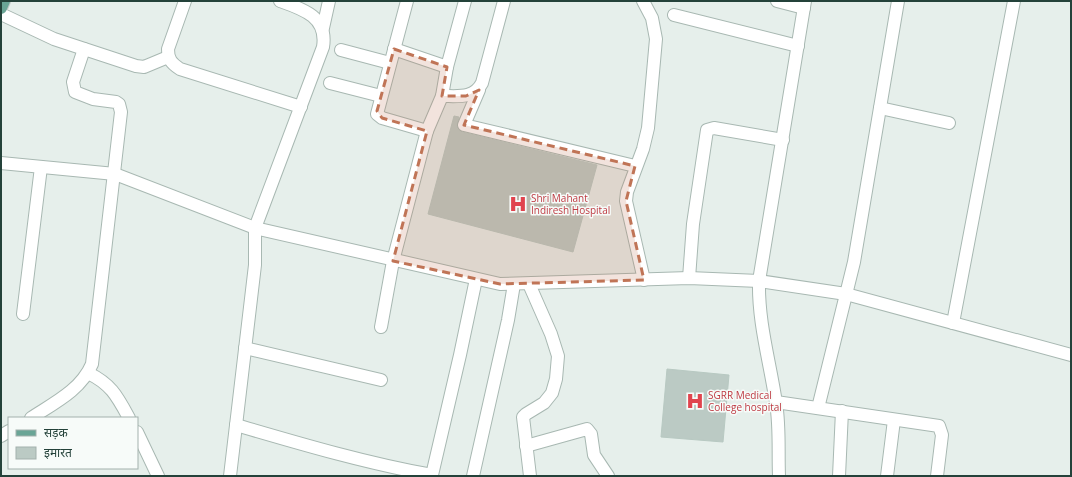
<svg xmlns="http://www.w3.org/2000/svg" width="1072" height="477" viewBox="0 0 1072 477" font-family="'Open Sans','Noto Sans Devanagari',sans-serif">
  <style>
    .building { fill: #bbcac4; stroke: #b8c9c2 }
    .lines { fill: none; stroke-linecap: round; stroke-linejoin: round }
    .minor-casing { stroke: #a8b8b2; stroke-width: 14 }
    .major-casing { stroke: #c2cac8; stroke-width: 14 }
    .minor { stroke: #fff; stroke-width: 12 }
    .major { stroke: #6aa596; stroke-width: 12 }
    .marked { fill: #c07456; fill-opacity: 0.2; stroke: #c07456; stroke-width: 3; stroke-dasharray: 8 5; stroke-linejoin: round }
    .labels { text-anchor: middle; stroke-width: 3; stroke-linejoin: round; paint-order: stroke }
    .health-label { font-size: 10px; fill: #be3a42; stroke: #f7fbf9; text-anchor: start }
  </style>
  <rect width="100%" height="100%" fill="#e6efeb"/>
  <g class="building">
    <polygon points="454,116 459,117 457,127 462,132 597,165 573,252 428,214"/>
    <polygon points="667,369 729,375 723,442 661,437"/>
  </g>
  <g class="lines">
    <g class="minor-casing">
      <g id="minor">
        <path d="M185,1L168,49C168,59 171,63 180,69L301,107"/>
        <polyline points="407,1 377,114 382,118 427,131"/>
        <polyline points="643,1 652,18 656,39 648,128 643,149 627,192 626,201 644,280"/>
        <polyline points="777,1 804,8"/>
        <polyline points="1,14 54,39 136,66 144,67 168,57"/>
        <polyline points="674,15 798,46"/>
        <polyline points="323,28 329,1"/>
        <polyline points="394,49 447,67"/>
        <polyline points="341,50 390,63"/>
        <polyline points="330,83 381,96"/>
        <polyline points="479,90 464,125 635,166"/>
        <path d="M442,96C458,96 474,99 482,83L504,1"/>
        <polyline points="880,108 949,123"/>
        <polyline points="1,163 115,174 255,228 500,284 689,278 759,281 846,294 1071,355"/>
        <polyline points="689,278 693,224 707,130 714,128 783,140"/>
        <polyline points="529,284 551,334 558,356 556,379 552,393 544,403 526,414 523,417 530,476"/>
        <polyline points="23,314 41,167"/>
        <polyline points="953,323 1014,1"/>
        <polyline points="381,327 393,261 427,131 442,96 447,67 465,1"/>
        <polyline points="245,348 381,380"/>
        <path d="M88,373C111,384 117,396 129,418"/>
        <polyline points="776,402 939,426 942,435 937,476"/>
        <polyline points="818,408 854,262 898,1"/>
        <path d="M31,418C54,403 81,390 92,364L121,112L119,104L116,102L93,99L75,92L73,82L84,49"/>
        <path d="M236,425C301,444 365,463 432,475L460,355L476,279"/>
        <polyline points="137,432 158,476"/>
        <polyline points="1,436 9,431"/>
        <polyline points="526,446 587,429 591,434 594,455 608,476"/>
        <path d="M230,476L255,265V228L323,47C328,17 303,9 280,1"/>
        <polyline points="473,476 508,320 514,284"/>
        <path d="M779,476C778,451 780,427 776,403C770,362 758,323 759,281L805,1"/>
        <polyline points="839,476 842,411"/>
        <polyline points="887,476 894,420"/>
      </g>
    </g>
    <g class="major-casing">
      <polyline id="major" points="1,8 4,1"/>
    </g>
    <use href="#minor" class="minor"/>
    <use href="#major" class="major"/>
  </g>
  <path class="marked" d="M394,49L447,67L442,96H466L479,90L464,125L635,166L626,201L644,280L500,284L393,261L427,131L382,118L377,111Z"/>
  <defs>
    <g id="hospital-bare" transform="scale(1.38)"><path d="M-5-5h3v3.5h4V-5h3V5h-3V1.5h-4V5h-3Z" fill="#e0444e" stroke="#f7fbf9" stroke-width="2.5" paint-order="stroke"/></g>
  </defs>
  <g fill-rule="evenodd">
    <use href="#hospital-bare" x="518" y="204"/>
    <use href="#hospital-bare" x="695" y="401"/>
  </g>
  <g class="labels">
    <g class="health-label">
      <text x="531" y="202">Shri Mahant<tspan x="531" dy="12">Indiresh Hospital</tspan></text>
      <text x="708" y="399">SGRR Medical<tspan x="708" dy="12">College hospital</tspan></text>
    </g>
  </g>
  <rect width="1072" height="477" fill="none" stroke="#24423a" stroke-width="4"/>
  <rect x="8" y="417" width="130" height="52" fill="#f7fbf9" stroke="#a3b1ad"/>
  <rect x="16" y="430" width="20" height="6" fill="#6aa596" stroke="#a3b1ad"/>
  <text x="44" y="437" font-size="12" fill="#24423a">सड़क</text>
  <rect x="16" y="447" width="20" height="12" fill="#bbcac4" stroke="#a3b1ad"/>
  <text x="44" y="457" font-size="12" fill="#24423a">इमारत</text>
</svg>
